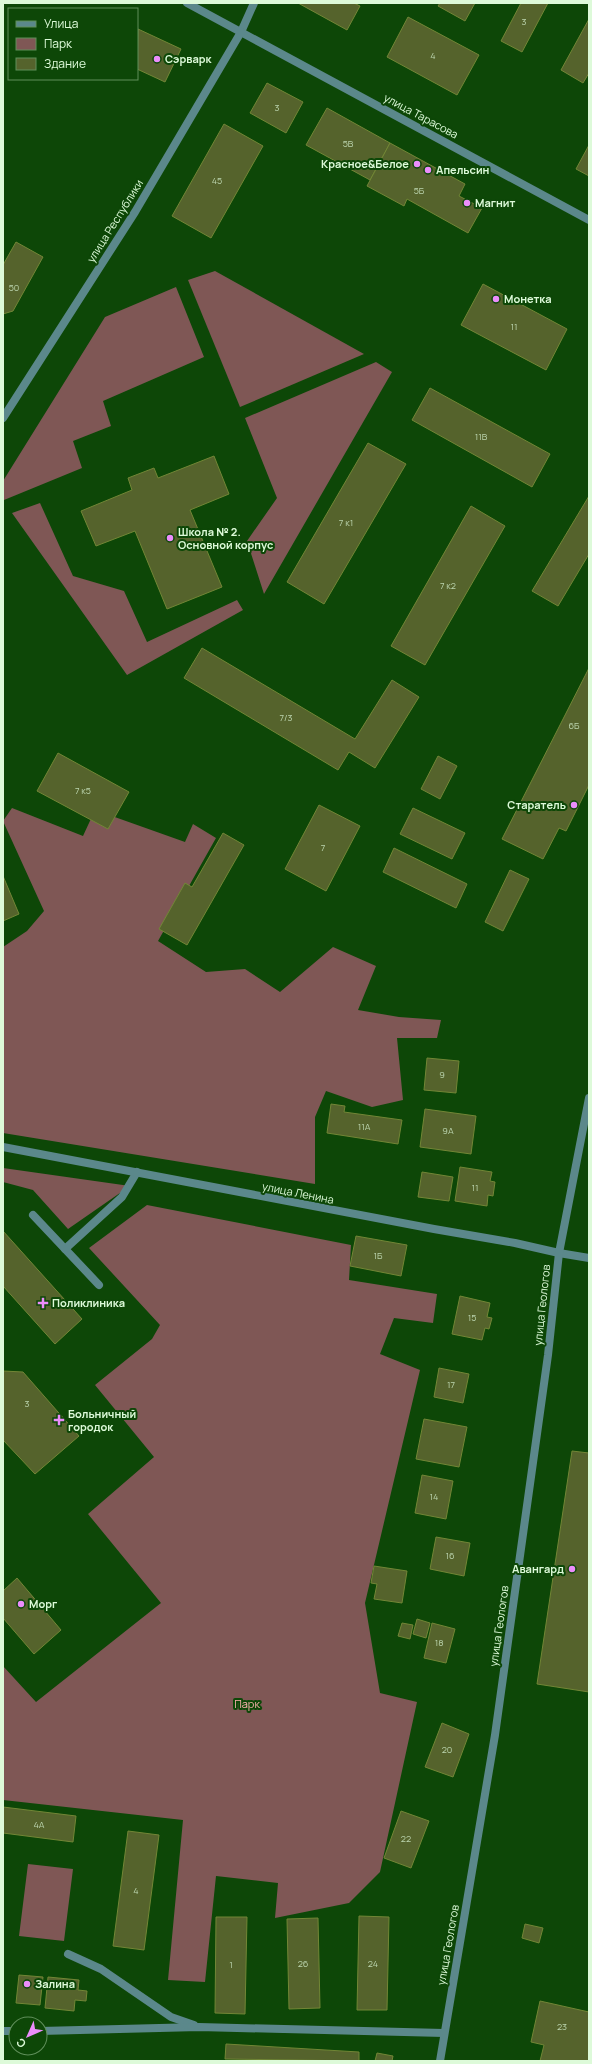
<svg xmlns="http://www.w3.org/2000/svg" width="592" height="2064" viewBox="0 0 592 2064" font-family="Manrope,sans-serif">
  <style>
    .green { fill: #7f5755 }
    .building { fill: #55632c; stroke: #728636 }
    .lines { fill: none; stroke-linecap: round; stroke-linejoin: round }
    .minor { stroke: #5b888b; stroke-width: 8 }
    .tertiary { stroke: #5b888b; stroke-width: 8 }
    .poi-dot { fill: #eb8dfb; stroke: #0d4707; stroke-width: 1.5 }
    .labels { text-anchor: middle; stroke-width: 4; stroke-linejoin: round; paint-order: stroke }
    .number-label { font-size: 9px; fill: #bbd4ae }
    .poi-label { font-size: 11px; font-weight: bold; fill: #ddfad9; stroke: #0d4707; text-anchor: start }
    .street-label { font-size: 11px; fill: #ddfad9; stroke: #0d4707 }
    .park-label { font-size: 11px; fill: #fdb2af; stroke: #0d4707 }
  </style>
  <rect width="100%" height="100%" fill="#0d4707"/>
  <g class="green">
    <polygon points="215,271 364,354 240,407 188,280"/>
    <polygon points="176,287 204,357 103,401 111,426 73,441 82,468 4,500 3,481 105,317"/>
    <polygon points="376,362 392,372 264,594 247,541 277,498 245,418"/>
    <polygon points="40,503 73,576 124,591 147,642 237,600 243,610 127,675 12,513"/>
    <polygon points="12,808 83,836 95,810 185,842 193,824 216,838 158,941 206,972 245,969 280,992 333,947 376,966 358,1010 399,1017 441,1020 437,1038 397,1038 403,1100 372,1107 326,1091 315,1117 315,1184 3,1133 3,947 27,931 44,911 3,821"/>
    <polygon points="3,1168 130,1186 68,1229 33,1190 3,1182"/>
    <polygon points="147,1205 351,1245 349,1280 437,1294 433,1323 394,1318 380,1354 420,1370 365,1603 380,1693 417,1702 380,1872 349,1903 275,1918 278,1883 216,1876 205,1982 168,1980 183,1820 3,1800 3,1666 36,1702 161,1603 88,1514 154,1457 95,1385 152,1339 160,1325 89,1248"/>
    <polygon points="28,1864 73,1869 64,1941 19,1936"/>
  </g>
  <g class="building">
    <polygon points="298,3 354,3 360,6 347,30"/>
    <polygon points="440,3 475,3 465,21 438,6"/>
    <polygon points="521,3 548,3 522,52 501,41"/>
    <polygon points="408,17 479,55 457,95 387,57"/>
    <polygon points="589,19 589,73 583,83 561,70"/>
    <polygon points="138,29 181,49 165,82 137,69"/>
    <polygon points="267,83 303,102 286,133 250,113"/>
    <polygon points="327,108 390,143 370,180 306,145"/>
    <polygon points="224,124 263,146 211,238 172,216"/>
    <polygon points="390,143 465,184 459,196 482,208 468,233 407,199 404,206 367,186"/>
    <polygon points="589,145 589,176 576,169"/>
    <polygon points="16,242 43,257 13,311 3,314 3,265"/>
    <polygon points="483,284 567,329 546,370 461,325"/>
    <polygon points="430,388 550,454 532,487 412,420"/>
    <polygon points="368,443 406,464 324,604 287,582"/>
    <polygon points="214,456 229,494 190,510 222,587 167,609 135,531 96,546 81,511 132,490 128,478 154,468 158,478"/>
    <polygon points="589,496 589,554 558,606 532,591"/>
    <polygon points="471,506 505,526 425,665 391,646"/>
    <polygon points="202,648 355,739 392,680 419,697 375,768 349,752 338,770 184,678"/>
    <polygon points="589,668 589,785 566,831 559,828 543,859 502,839"/>
    <polygon points="58,753 129,792 108,829 37,791"/>
    <polygon points="438,756 457,766 440,799 421,789"/>
    <polygon points="319,805 360,826 326,891 285,869"/>
    <polygon points="413,808 465,833 452,859 400,834"/>
    <polygon points="223,833 244,845 187,945 159,929 185,883 192,887"/>
    <polygon points="394,848 467,884 456,908 383,872"/>
    <polygon points="510,870 529,879 503,931 485,922"/>
    <polygon points="3,876 19,914 3,921"/>
    <polygon points="427,1058 459,1061 456,1093 424,1090"/>
    <polygon points="331,1104 345,1106 344,1112 402,1120 398,1144 327,1133"/>
    <polygon points="425,1109 476,1116 471,1154 420,1147"/>
    <polygon points="460,1167 492,1172 490,1181 495,1182 493,1196 488,1195 487,1206 455,1201"/>
    <polygon points="422,1172 453,1177 449,1201 418,1197"/>
    <polygon points="3,1231 82,1319 55,1344 3,1286"/>
    <polygon points="356,1236 407,1245 401,1276 350,1266"/>
    <polygon points="460,1296 490,1303 487,1317 492,1318 489,1329 485,1328 482,1340 452,1334"/>
    <polygon points="439,1368 469,1374 463,1403 434,1397"/>
    <polygon points="3,1371 23,1372 79,1436 35,1474 3,1440"/>
    <polygon points="424,1419 467,1427 459,1467 416,1459"/>
    <polygon points="572,1451 589,1453 589,1692 537,1684"/>
    <polygon points="422,1475 453,1481 446,1519 415,1513"/>
    <polygon points="436,1537 470,1543 464,1576 430,1569"/>
    <polygon points="374,1566 407,1571 402,1603 374,1599 377,1584 371,1583"/>
    <polygon points="17,1578 61,1630 34,1654 3,1618 3,1591"/>
    <polygon points="417,1619 430,1623 426,1638 413,1634"/>
    <polygon points="402,1623 413,1625 410,1639 398,1636"/>
    <polygon points="432,1623 455,1629 446,1663 424,1658"/>
    <polygon points="442,1723 469,1734 453,1777 425,1767"/>
    <polygon points="3,1807 76,1816 73,1842 3,1833"/>
    <polygon points="401,1811 429,1821 411,1868 384,1858"/>
    <polygon points="128,1831 159,1835 144,1950 113,1946"/>
    <polygon points="359,1916 389,1917 387,2010 357,2010"/>
    <polygon points="216,1917 247,1917 245,2014 215,2013"/>
    <polygon points="318,1918 320,2008 289,2009 287,1919"/>
    <polygon points="525,1924 543,1928 539,1943 522,1938"/>
    <polygon points="19,1975 43,1977 40,2005 16,2003"/>
    <polygon points="48,1977 79,1980 78,1990 87,1991 86,2001 75,2000 74,2011 45,2008"/>
    <polygon points="540,2001 589,2012 589,2061 540,2061 544,2045 531,2042"/>
    <polygon points="226,2044 359,2052 359,2061 225,2059"/>
    <polygon points="377,2053 393,2056 392,2061 375,2061"/>
  </g>
  <g class="lines">
    <g class="minor">
      <polyline points="241,32 254,3"/>
      <polyline points="33,1215 99,1285"/>
      <polyline points="65,1249 122,1197 137,1172"/>
      <polyline points="559,1253 589,1258"/>
      <polyline points="68,1954 101,1969 171,2017 194,2025"/>
      <polyline points="3,2031 16,2031"/>
      <polyline points="40,2031 199,2027 444,2033"/>
    </g>
    <g class="tertiary">
      <polyline points="187,3 589,220"/>
      <polyline points="3,418 135,212 241,32"/>
      <polyline points="3,1147 434,1229 515,1243 559,1253"/>
      <polyline points="440,2061 495,1735 548,1355 559,1253 589,1098"/>
    </g>
  </g>
  <g class="poi-dot">
    <circle cx="157" cy="59" r="4"/>
    <circle cx="417" cy="164" r="4"/>
    <circle cx="428" cy="170" r="4"/>
    <circle cx="467" cy="203" r="4"/>
    <circle cx="496" cy="299" r="4"/>
    <circle cx="170" cy="538" r="4"/>
    <circle cx="574" cy="805" r="4"/>
    <path d="M41 1297h4v4h4v4h-4v4h-4v-4h-4v-4h4z"/>
    <path d="M57 1414h4v4h4v4h-4v4h-4v-4h-4v-4h4z"/>
    <circle cx="572" cy="1569" r="4"/>
    <circle cx="21" cy="1604" r="4"/>
    <circle cx="27" cy="1984" r="4"/>
  </g>
  <g class="labels">
    <g class="number-label">
      <text x="524" y="25">3</text>
      <text x="433" y="59">4</text>
      <text x="277" y="111">3</text>
      <text x="348" y="147">5В</text>
      <text x="217" y="184">45</text>
      <text x="419" y="194">5Б</text>
      <text x="14" y="291">50</text>
      <text x="514" y="330">11</text>
      <text x="481" y="440">11В</text>
      <text x="346" y="526">7 к1</text>
      <text x="448" y="589">7 к2</text>
      <text x="286" y="721">7/3</text>
      <text x="574" y="729">6Б</text>
      <text x="83" y="794">7 к5</text>
      <text x="323" y="851">7</text>
      <text x="442" y="1078">9</text>
      <text x="364" y="1130">11А</text>
      <text x="448" y="1134">9А</text>
      <text x="475" y="1191">11</text>
      <text x="378" y="1259">1Б</text>
      <text x="472" y="1321">15</text>
      <text x="451" y="1388">17</text>
      <text x="27" y="1407">3</text>
      <text x="434" y="1500">14</text>
      <text x="450" y="1559">16</text>
      <text x="439" y="1646">18</text>
      <text x="447" y="1753">20</text>
      <text x="39" y="1828">4А</text>
      <text x="406" y="1842">22</text>
      <text x="136" y="1894">4</text>
      <text x="303" y="1967">26</text>
      <text x="373" y="1967">24</text>
      <text x="231" y="1968">1</text>
      <text x="562" y="2030">23</text>
    </g>
    <g class="poi-label">
      <text x="165" y="63">Сэрварк</text>
      <text x="409" y="168" text-anchor="end">Красное&amp;Белое</text>
      <text x="436" y="174">Апельсин</text>
      <text x="475" y="207">Магнит</text>
      <text x="504" y="303">Монетка</text>
      <text x="178" y="536">Школа № 2.<tspan x="178" dy="13">Основной корпус</tspan></text>
      <text x="566" y="809" text-anchor="end">Старатель</text>
      <text x="52" y="1307">Поликлиника</text>
      <text x="68" y="1418">Больничный<tspan x="68" dy="13">городок</tspan></text>
      <text x="564" y="1573" text-anchor="end">Авангард</text>
      <text x="29" y="1608">Морг</text>
      <text x="35" y="1988">Залина</text>
    </g>
    <g class="street-label">
      <text transform="translate(421 116) rotate(28)" y="4">улица Тарасова</text>
      <text transform="translate(115 221) rotate(-58)" y="4">улица Республики</text>
      <text transform="translate(298 1193) rotate(11)" y="4">улица Ленина</text>
      <text transform="translate(542 1305) rotate(-84)" y="4">улица Геологов</text>
      <text transform="translate(499 1626) rotate(-82)" y="4">улица Геологов</text>
      <text transform="translate(448 1945) rotate(-80)" y="4">улица Геологов</text>
    </g>
    <g class="park-label">
      <text x="247" y="1708">Парк</text>
    </g>
  </g>
  <rect width="592" height="2064" fill="none" stroke="#ddfad9" stroke-width="8"/>
  <rect x="8" y="8" width="130" height="72" fill="#0d4707" stroke="#608f5b"/>
  <rect x="16" y="21" width="20" height="6" fill="#5b888b" stroke="#608f5b"/>
  <text x="44" y="28" font-size="12" fill="#ddfad9">Улица</text>
  <rect x="16" y="38" width="20" height="12" fill="#7f5755" stroke="#608f5b"/>
  <text x="44" y="48" font-size="12" fill="#ddfad9">Парк</text>
  <rect x="16" y="58" width="20" height="12" fill="#55632c" stroke="#608f5b"/>
  <text x="44" y="68" font-size="12" fill="#ddfad9">Здание</text>
  <g transform="translate(28 2036) rotate(225)"><circle r="19" fill="#0d4707" stroke="#608f5b"/>
  <path d="M0-3L7 15L0 10L-7 15Z" fill="#eb8dfb"/>
  <text y="-6" font-size="11" font-weight="bold" text-anchor="middle" fill="#ddfad9">С</text>
  </g>
</svg>
